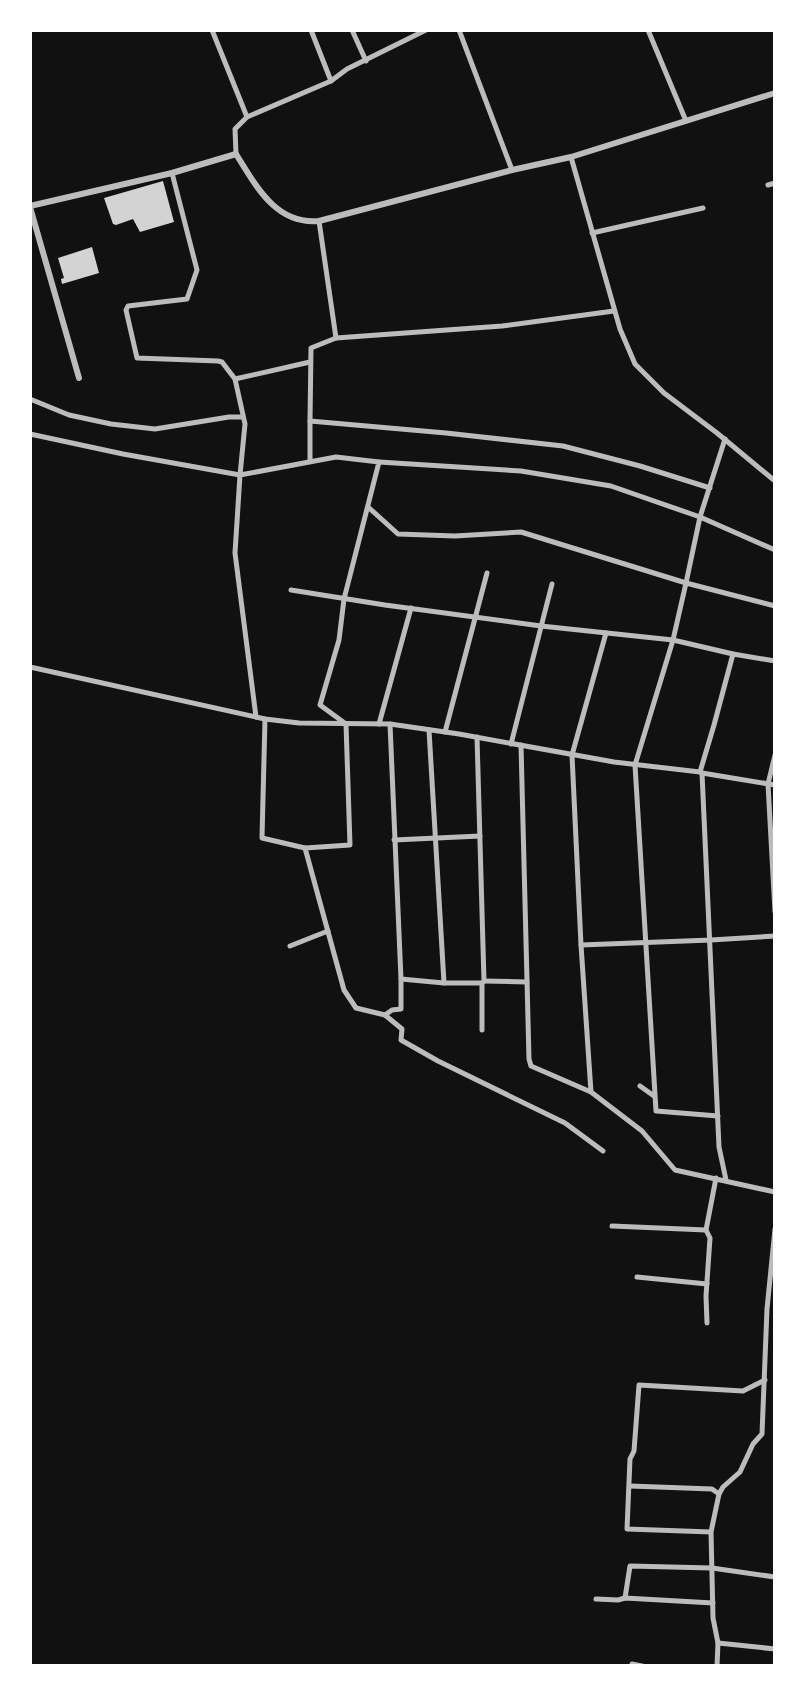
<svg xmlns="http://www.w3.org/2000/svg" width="805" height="1696" viewBox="0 0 805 1696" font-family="'Work Sans',sans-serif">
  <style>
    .building { fill: #d3d3d3 }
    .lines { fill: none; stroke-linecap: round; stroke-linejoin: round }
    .minor { stroke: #bcbcbc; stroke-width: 5 }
    .tertiary { stroke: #bcbcbc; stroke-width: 6 }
  </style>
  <rect width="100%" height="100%" fill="#111"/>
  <g class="building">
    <polygon points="163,181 174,222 140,232 133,219 116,225 113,224 104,198"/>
    <polygon points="92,247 99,273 62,284 61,279 64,278 58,258"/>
  </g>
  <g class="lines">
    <g class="minor">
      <polyline points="212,30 247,117"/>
      <polyline points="311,30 331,81"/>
      <polyline points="352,30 366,61"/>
      <polyline points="459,30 512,170"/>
      <polyline points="648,30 686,121"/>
      <polyline points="236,154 235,129 247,117 331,81 347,69 426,30"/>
      <polyline points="571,157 620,329 635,364 664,393 717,433 775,481"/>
      <polyline points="768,185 775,183"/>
      <polyline points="592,233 703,208"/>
      <polyline points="336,338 502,326 614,311"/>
      <polyline points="235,379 310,362"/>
      <polyline points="30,399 69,415 111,424 155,429 229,417 242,417"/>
      <polyline points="310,421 311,348 336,338 319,221"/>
      <polyline points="30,434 123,454 240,475 245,424 235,379 222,362 218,361 137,358 126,310 128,306 187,299 197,270 172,173"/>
      <polyline points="725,439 700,517 686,583 775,606"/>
      <polyline points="310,460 310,421 446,433 563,446 640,466 710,488"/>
      <polyline points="379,462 521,471 611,486 700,517 775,550"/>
      <polyline points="368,507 398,534 455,536 521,532 686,583 673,640 635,765 656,1111 718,1116"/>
      <polyline points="291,590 385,605 541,626 673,640 733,654 775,661"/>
      <polyline points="30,667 265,719 299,723 390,724 459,734 614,762 700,772 702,773 775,785"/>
      <polyline points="256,717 235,553 240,475 336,457 379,462 344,599 339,640 320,705 346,724 350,845 305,848 344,990 356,1008 385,1015 402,1029 401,1040 438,1061 565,1123 603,1151"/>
      <polyline points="265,719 262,838 305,848"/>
      <polyline points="379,724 411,608"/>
      <polyline points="390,724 401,979 444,983"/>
      <polyline points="429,730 444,983 482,983 484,981 477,737"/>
      <polyline points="445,732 487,573"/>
      <polyline points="511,744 552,584"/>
      <polyline points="521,745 529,1059 531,1066 591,1092 642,1131 675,1170 775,1192"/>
      <polyline points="775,755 768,784 775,912"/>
      <polyline points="700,772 714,725 733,654"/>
      <polyline points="702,773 719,1147 726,1180"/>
      <polyline points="394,840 480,836"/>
      <polyline points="581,945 711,940 775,936"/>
      <polyline points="290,946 328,931"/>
      <polyline points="484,981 527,982"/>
      <polyline points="482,983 482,1030"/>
      <polyline points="385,1015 392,1010 401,1009 401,979"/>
      <polyline points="640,1086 654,1096"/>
      <polyline points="591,1092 581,945 572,755 606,633"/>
      <polyline points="612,1226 706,1230"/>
      <polyline points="637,1277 707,1284"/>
      <polyline points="707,1323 706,1296 710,1238 706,1230 716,1178"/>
      <polyline points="630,1486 712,1489 719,1494"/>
      <polyline points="711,1532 627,1529 630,1459 634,1451 639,1385 743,1391 765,1380"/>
      <polyline points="625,1598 630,1566 712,1568 775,1577"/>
      <polyline points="596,1599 618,1600 625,1598 713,1603"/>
      <polyline points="718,1643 775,1649"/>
      <polyline points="632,1664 642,1666"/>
      <polyline points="717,1666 718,1643 713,1618 711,1532 719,1494 723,1487 740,1472 753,1444 762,1434 767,1309 775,1229"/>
    </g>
    <g class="tertiary">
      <path d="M30,206L172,173L236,154C256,186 276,225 319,221L512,170L571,157L775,93"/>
      <polyline points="30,207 79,378"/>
    </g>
  </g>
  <rect width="805" height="1696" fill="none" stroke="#ffffff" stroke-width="64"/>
</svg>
